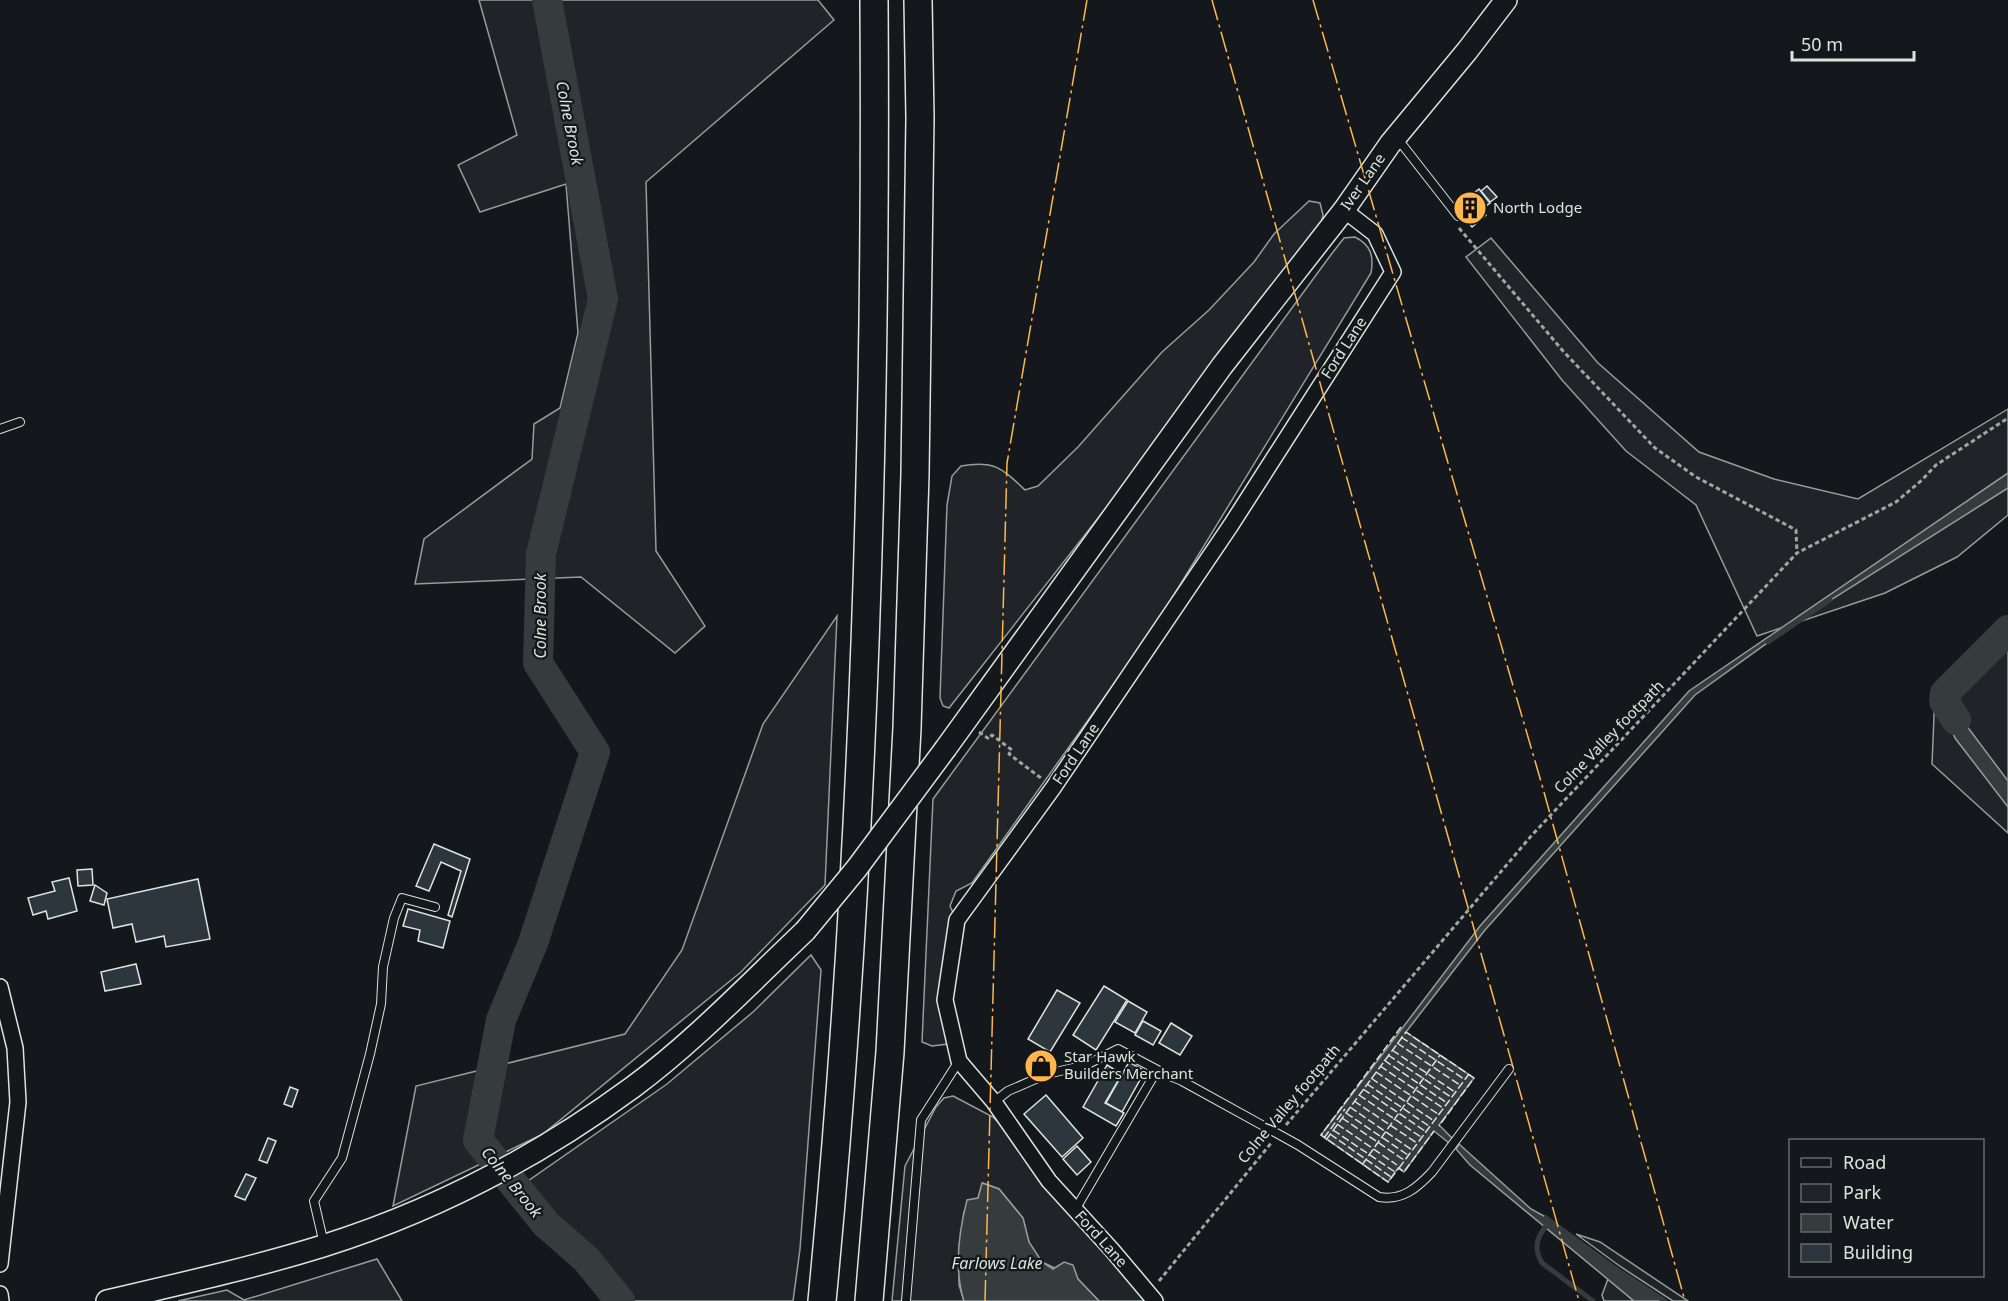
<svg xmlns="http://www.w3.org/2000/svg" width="2008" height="1301" viewBox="0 0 2008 1301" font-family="'Noto Sans',sans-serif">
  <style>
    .green { fill: #202428; stroke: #939e99; stroke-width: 1.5 }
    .water { fill: #363b3e; stroke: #939e99; stroke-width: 1.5 }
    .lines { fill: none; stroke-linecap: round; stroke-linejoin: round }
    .stream { stroke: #363b3e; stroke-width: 5 }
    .river { stroke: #363b3e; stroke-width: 30 }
    .building { fill: #2c363c; stroke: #d8e6dc; stroke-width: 1.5 }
    .lane-casing { stroke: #d8e6dc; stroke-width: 10 }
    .street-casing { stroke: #d8e6dc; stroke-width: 18 }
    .secondary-casing { stroke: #d8e6dc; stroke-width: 24 }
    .highway-casing { stroke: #d8e6dc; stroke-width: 30 }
    .path { stroke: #9da8a2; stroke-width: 3; stroke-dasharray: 4.5 3; stroke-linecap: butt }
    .lane { stroke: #14181c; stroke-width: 8 }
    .street { stroke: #14181c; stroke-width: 15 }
    .secondary { stroke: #14181c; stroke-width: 21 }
    .highway { stroke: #14181c; stroke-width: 27 }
    .secondary-bridge-casing { stroke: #d8e6dc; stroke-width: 24; stroke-linecap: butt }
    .secondary-bridge { stroke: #14181c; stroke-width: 21 }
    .fence { stroke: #d8e6dc; stroke-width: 1.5; stroke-dasharray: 8 3; stroke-linecap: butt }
    .power { stroke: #ffb74d; stroke-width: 1.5; stroke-dasharray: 21 4.5 3 4.5; stroke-linecap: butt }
    .labels { text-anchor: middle; stroke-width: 4.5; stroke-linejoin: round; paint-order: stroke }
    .street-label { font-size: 15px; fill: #d8e6dc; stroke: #14181c }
    .poi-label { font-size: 15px; fill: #d8e6dc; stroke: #14181c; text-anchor: start }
    .water-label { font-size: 16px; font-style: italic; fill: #d8e6dc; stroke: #14181c }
  </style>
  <rect width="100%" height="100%" fill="#14181c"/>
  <g class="green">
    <polygon points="479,0 818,0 834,20 646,182 656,551 705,626 675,653 581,577 415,584 424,539 532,459 534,424 560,408 578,333 566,184 480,212 458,165 517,135"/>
    <path d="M1309,201L1320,203L1323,215L1320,228L1179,415L949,708L943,706L940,698L947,505L952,476L961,466C994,460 1002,468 1025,490L1038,486L1078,447L1162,352L1209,310L1254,262L1274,234Z"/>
    <path d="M1355,237C1371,245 1374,256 1371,273L1153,629L972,883L956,891L950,906L956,919L948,1044L932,1046L922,1042L933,799L1330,256L1344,238Z"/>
    <polygon points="1491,238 1598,363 1699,452 1774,479 1858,499 2008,409 2008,515 1957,557 1885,593 1757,636 1696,505 1626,451 1562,380 1466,257"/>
    <polygon points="837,616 825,885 741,972 543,1134 393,1206 416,1086 625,1034 682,950 763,724"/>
    <polygon points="2008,616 2008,833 1932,764 1935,692"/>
    <polygon points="811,955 821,970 800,1249 793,1301 631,1301 616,1275 551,1219 528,1181 667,1084 753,1012"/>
    <polygon points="953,1096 993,1117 1004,1128 1152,1301 1099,1301 1078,1279 1042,1262 1029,1243 1023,1218 999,1189 983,1183 978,1198 964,1212 959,1251 959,1285 964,1301 892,1301 905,1166 936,1107 944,1098"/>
    <polygon points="1576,1234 1600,1242 1688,1301 1673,1301 1621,1267"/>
    <polygon points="377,1259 402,1301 178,1301 227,1290 244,1300"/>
    <polygon points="1608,1279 1634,1301 1604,1301 1602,1295"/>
  </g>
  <g class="water">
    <polygon points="2008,473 2008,488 1799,620 1695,695 1485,930 1406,1032 1474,1078 1439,1125 1453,1139 1449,1143 1434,1131 1404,1172 1398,1168 1388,1182 1321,1135 1480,926 1689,691"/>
    <polygon points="1951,686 1948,692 1948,701 2008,781 2008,807 1955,738 1938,697 1942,690"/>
    <polygon points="1459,1144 1531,1209 1551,1220 1616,1269 1665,1301 1634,1301 1470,1165 1456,1149"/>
    <path d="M982,1183L999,1189L1023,1218L1029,1242L1042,1262L1053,1269L1064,1262L1073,1265L1078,1279L1099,1301H964C954,1270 959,1231 967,1200L978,1198Z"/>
  </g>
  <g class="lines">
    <g class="stream">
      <polyline points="1768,642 1830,600"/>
      <polyline points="1546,1218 1616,1269 1665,1301"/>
      <path d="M1550,1221C1538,1235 1532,1246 1542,1263L1593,1301"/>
    </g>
    <g class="river">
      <polyline points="547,0 603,299 541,554 538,663 595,752 533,943 501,1020 478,1140 546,1224 586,1259 620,1301"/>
      <polyline points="1956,720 1944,701 1945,693 2008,630"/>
    </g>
  </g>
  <g class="building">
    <polygon points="1487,186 1497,197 1490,202 1481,191"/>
    <polygon points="1479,189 1490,203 1482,209 1486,215 1472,227 1456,207 1468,193 1470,196"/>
    <polygon points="434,844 470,859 452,917 448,915 461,871 441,862 429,891 416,886"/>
    <polygon points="92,869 93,885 78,886 77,870"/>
    <polygon points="69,878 77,911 48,919 46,911 33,915 28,898 55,891 52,882"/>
    <polygon points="198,879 210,939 166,947 164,936 136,942 132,924 113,928 107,899"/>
    <polygon points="95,885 107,893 104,905 90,901"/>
    <polygon points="408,909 450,921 443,948 418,941 420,930 403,926"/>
    <polygon points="136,964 141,984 105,991 101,972"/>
    <polygon points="1104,986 1127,1000 1096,1050 1073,1035"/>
    <polygon points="1057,990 1080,1003 1050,1052 1028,1039"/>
    <polygon points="1128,1001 1147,1012 1135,1033 1115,1022"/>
    <polygon points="1143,1021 1161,1031 1153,1045 1135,1035"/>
    <polygon points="1171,1023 1192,1036 1180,1055 1159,1043"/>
    <polygon points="1129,1062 1145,1071 1122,1112 1106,1103"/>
    <polygon points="1107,1065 1122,1074 1105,1103 1124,1113 1116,1126 1083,1107"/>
    <polygon points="290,1087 298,1090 292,1107 284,1104"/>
    <polygon points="1046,1095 1083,1138 1062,1157 1024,1114"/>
    <polygon points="268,1138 276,1141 267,1163 259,1160"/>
    <polygon points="1077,1146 1091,1162 1077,1175 1063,1159"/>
    <polygon points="246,1174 256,1178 245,1200 235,1196"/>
  </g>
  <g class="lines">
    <g class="lane-casing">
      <g id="lane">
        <polyline points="1397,138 1458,216"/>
        <polyline points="0,429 20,422"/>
        <polyline points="994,1102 1008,1091 1047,1074 1086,1065 1118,1049 1165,1074"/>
        <path d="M1075,1210L1153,1077L1165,1074L1182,1081L1298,1145L1379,1197C1402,1201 1417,1188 1432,1172L1509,1069"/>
        <polyline points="324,1244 314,1201 342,1158 370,1054 381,1004 383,967 394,918 402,898 435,907"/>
        <polyline points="906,1301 921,1120 959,1061"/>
      </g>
    </g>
    <g class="street-casing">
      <g id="street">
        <polyline points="0,987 15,1048 18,1102 0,1264"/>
        <polyline points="0,1294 1,1301"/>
        <polyline points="1155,1301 1112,1250 1049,1181 994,1102 959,1061 945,1000 957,920 1053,788 1231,525 1393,272 1375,234 1344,210"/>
      </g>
    </g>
    <g class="secondary-casing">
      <g id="secondary">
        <polyline points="946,748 1222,366 1344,210 1390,144 1467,51 1506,0"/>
        <path d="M107,1301C180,1284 252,1268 323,1246C435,1211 539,1156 633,1087C694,1042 750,983 805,931"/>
      </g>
    </g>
    <g class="highway-casing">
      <g id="highway">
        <path d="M822,1301C864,869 877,434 874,0"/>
        <polyline points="869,1301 890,1052 907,728 915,474 920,118 918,0"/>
      </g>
    </g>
    <g class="path">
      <polyline points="1459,228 1563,351 1655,448 1696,477 1796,530 1797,553"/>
      <polyline points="979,732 989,739 992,735 1012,750 1009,754 1041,778"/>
      <polyline points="1286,1125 1532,835 1797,553 1896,502 1922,480 1936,465 2008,418"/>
      <polyline points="1159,1281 1272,1142"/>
    </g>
    <use href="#lane" class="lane"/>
    <use href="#street" class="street"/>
    <use href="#secondary" class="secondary"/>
    <use href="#highway" class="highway"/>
    <g class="secondary-bridge-casing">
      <polyline id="secondary-bridge" points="805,931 857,868 946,748"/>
    </g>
    <use href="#secondary-bridge" class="secondary-bridge"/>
    <g class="fence">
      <polyline points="1401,1027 1321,1135 1388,1182 1399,1168 1404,1172 1434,1131"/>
      <polyline points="1401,1037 1464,1079"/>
      <polyline points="1397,1043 1460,1085"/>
      <polyline points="1392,1050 1455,1092"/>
      <polyline points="1388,1055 1451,1097"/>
      <polyline points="1384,1060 1447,1103"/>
      <polyline points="1380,1066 1443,1108"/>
      <polyline points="1376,1072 1438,1114"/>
      <polyline points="1371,1078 1434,1121"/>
      <polyline points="1367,1084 1429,1126"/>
      <polyline points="1363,1089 1425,1131"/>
      <polyline points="1359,1095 1421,1137"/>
      <polyline points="1354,1101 1417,1143"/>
      <polyline points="1350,1107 1412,1150"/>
      <polyline points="1346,1113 1408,1155"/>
      <polyline points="1342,1118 1404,1160"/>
      <polyline points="1337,1124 1397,1165"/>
      <polyline points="1333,1130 1395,1172"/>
      <polyline points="1330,1134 1391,1177"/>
      <polyline points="1324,1138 1345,1109"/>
      <polyline points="1326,1140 1406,1032 1474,1078 1439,1126"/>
      <polyline points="1362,1165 1440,1055"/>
      <polyline points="1399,1168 1469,1074"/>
    </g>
    <g class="power">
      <polyline points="1212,0 1579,1301"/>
      <polyline points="1313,0 1542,785 1685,1301"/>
      <polyline points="985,1301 1007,463 1087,0"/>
    </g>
  </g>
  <defs>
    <g id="building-disc" transform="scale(1.725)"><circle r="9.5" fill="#ffb74d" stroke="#14181c"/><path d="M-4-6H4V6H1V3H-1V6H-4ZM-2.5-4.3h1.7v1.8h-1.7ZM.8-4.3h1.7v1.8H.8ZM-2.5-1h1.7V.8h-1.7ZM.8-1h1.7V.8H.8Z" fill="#111"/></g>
    <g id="shop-disc" transform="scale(1.725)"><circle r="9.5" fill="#ffb74d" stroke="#14181c"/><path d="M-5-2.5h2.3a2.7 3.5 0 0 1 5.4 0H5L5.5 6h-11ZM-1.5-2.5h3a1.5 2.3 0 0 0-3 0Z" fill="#111"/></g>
  </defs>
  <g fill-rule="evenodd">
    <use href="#building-disc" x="1470" y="208"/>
    <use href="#shop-disc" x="1041" y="1066"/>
  </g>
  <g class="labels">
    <g class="street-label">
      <text transform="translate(1363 182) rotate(-55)" y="5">Iver Lane</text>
      <text transform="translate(1344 348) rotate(-57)" y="5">Ford Lane</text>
      <text transform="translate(1609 737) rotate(-46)" y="5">Colne Valley footpath</text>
      <text transform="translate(1076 754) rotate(-56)" y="5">Ford Lane</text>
      <text transform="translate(1289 1104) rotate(-50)" y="5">Colne Valley footpath</text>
      <text transform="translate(1101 1239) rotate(48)" y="5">Ford Lane</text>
    </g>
    <g class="poi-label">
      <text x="1493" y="213">North Lodge</text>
      <text x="1064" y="1062">Star Hawk<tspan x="1064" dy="17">Builders Merchant</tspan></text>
    </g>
    <g class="water-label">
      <text transform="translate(570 123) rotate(79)" y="6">Colne Brook</text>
      <text transform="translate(540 616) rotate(-90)" y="6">Colne Brook</text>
      <text transform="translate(512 1182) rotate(51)" y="6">Colne Brook</text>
      <text x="997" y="1269">Farlows Lake</text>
    </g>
  </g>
  <rect x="1789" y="1139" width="195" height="138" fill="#14181c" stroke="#626a69" stroke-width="1.5"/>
  <rect x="1801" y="1158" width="30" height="9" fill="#14181c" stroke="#626a69" stroke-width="1.5"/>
  <text x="1843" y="1169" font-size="18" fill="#d8e6dc">Road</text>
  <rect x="1801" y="1184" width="30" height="18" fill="#202428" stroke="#626a69" stroke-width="1.5"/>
  <text x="1843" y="1199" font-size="18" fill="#d8e6dc">Park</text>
  <rect x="1801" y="1214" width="30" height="18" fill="#363b3e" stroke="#626a69" stroke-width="1.5"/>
  <text x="1843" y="1229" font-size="18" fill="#d8e6dc">Water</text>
  <rect x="1801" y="1244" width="30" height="18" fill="#2c363c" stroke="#626a69" stroke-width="1.5"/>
  <text x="1843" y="1259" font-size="18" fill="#d8e6dc">Building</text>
  <path d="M1792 51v9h122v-9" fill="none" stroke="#d8e6dc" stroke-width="3"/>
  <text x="1801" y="51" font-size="18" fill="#d8e6dc" stroke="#14181c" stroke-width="4.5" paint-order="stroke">50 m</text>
</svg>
